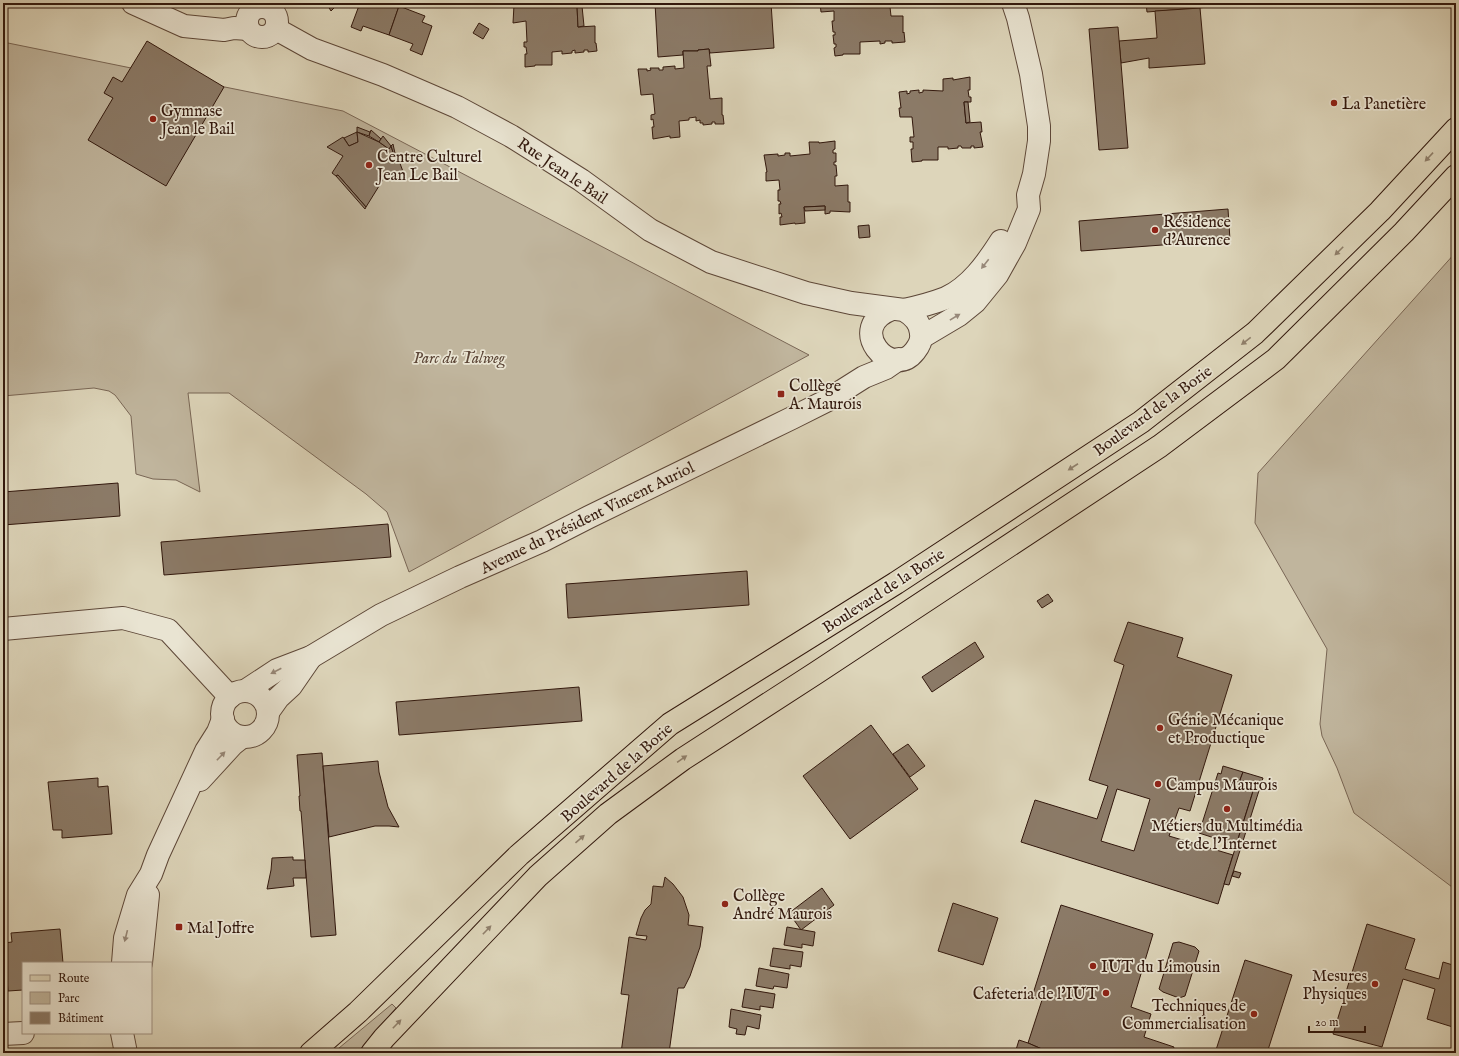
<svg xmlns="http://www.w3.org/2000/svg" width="1459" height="1056" viewBox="0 0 1459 1056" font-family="'IM FELL English',serif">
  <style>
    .green { fill: #c0b59d; stroke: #796655 }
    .building { fill: #8b7a67; stroke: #32180d; fill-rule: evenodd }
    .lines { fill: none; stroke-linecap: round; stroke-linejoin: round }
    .minor-casing { stroke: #5d4738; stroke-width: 24 }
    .major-casing { stroke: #32180d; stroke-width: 24 }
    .minor { stroke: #e9e4d2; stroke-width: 22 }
    .major { stroke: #ddd5ba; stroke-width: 22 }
    .oneway { fill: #90806c }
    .oneway2 { fill: #978879 }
    .poi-dot { fill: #8f2418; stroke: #e9e4d2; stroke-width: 1.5 }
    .labels { text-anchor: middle; stroke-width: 3.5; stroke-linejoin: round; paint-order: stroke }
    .poi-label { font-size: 16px; fill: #32180d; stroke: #e9e4d2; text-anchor: start }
    .street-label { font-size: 16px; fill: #32180d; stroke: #e9e4d2 }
    .park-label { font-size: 16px; font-style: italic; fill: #5d4738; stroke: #e9e4d2 }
  </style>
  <rect width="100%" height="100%" fill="#ddd5ba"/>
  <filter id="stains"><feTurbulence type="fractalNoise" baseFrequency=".005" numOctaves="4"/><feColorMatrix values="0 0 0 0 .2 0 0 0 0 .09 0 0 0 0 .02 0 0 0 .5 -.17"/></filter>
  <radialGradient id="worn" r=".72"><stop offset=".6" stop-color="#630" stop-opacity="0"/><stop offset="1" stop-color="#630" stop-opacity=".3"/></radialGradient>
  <g class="green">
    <polygon points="3,42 343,111 809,355 409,572 387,512 366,494 229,393 188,393 200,492 176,480 153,479 136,474 131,416 115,395 109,391 94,388 3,396"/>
    <polygon points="1456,252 1456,890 1354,813 1337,768 1322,736 1320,724 1327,649 1255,523 1258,473"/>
    <polygon points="392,1004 396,1008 357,1053 333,1053"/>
  </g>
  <g class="building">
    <polygon points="326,3 339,3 331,11"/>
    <polygon points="360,3 391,3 399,6 389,35 363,26 361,31 351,27"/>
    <polygon points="512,3 584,3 584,5 577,6 578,27 595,26 595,43 596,43 597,51 588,52 588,50 584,50 584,52 575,53 575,50 572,51 572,53 562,54 562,51 552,52 552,65 535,65 535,66 525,67 525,54 527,54 526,47 524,47 524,42 527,42 526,21 513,23 514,5 512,5"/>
    <polygon points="655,3 771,3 774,48 710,53 709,49 698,50 698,51 683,51 683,55 658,57"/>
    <polygon points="820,3 892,3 892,7 890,7 891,16 903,16 903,33 904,32 905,42 892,43 892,41 885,41 885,43 880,44 880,41 860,42 860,54 843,54 843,55 835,56 834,48 836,47 836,44 834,44 833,35 835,35 835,32 833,32 832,21 834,21 834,11 821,12"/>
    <polygon points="1146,3 1260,3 1147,12"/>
    <polygon points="399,6 425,16 422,22 432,26 422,55 410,50 413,44 389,35"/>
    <polygon points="577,6 582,6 584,26 578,27"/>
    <polygon points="1200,8 1205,64 1149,68 1149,58 1121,63 1119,41 1157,38 1155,11"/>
    <polygon points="479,23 489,29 483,39 473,33"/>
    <polygon points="1118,27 1128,148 1099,150 1089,29"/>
    <polygon points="147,41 224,87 166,186 88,140 113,98 104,93 113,77 122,82"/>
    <polygon points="709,49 711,66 707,66 710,99 722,98 722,115 723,115 724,124 715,124 715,122 712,122 712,124 703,125 703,123 700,123 700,120 696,121 696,117 689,118 689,120 679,121 680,137 670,138 670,136 653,139 652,127 654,127 653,119 651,120 651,115 655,114 653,94 641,95 638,69 647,69 647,71 651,70 650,68 659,68 659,70 663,70 663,67 675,66 675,69 684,68 683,51 698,51 698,50"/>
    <polygon points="970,77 970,90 968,90 969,97 971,97 971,102 964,102 966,123 981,122 982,132 980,132 983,147 974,148 974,146 971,146 971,148 962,148 961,146 958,146 958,148 948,149 948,147 938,147 938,160 922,160 922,161 912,162 911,149 913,149 913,142 910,142 910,137 914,137 912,117 900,117 899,108 901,108 899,92 907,91 907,94 910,93 910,91 919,90 919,93 923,92 923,90 943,91 943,79 953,78 953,80"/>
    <polygon points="964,102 968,102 970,122 966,123"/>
    <polygon points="357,127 370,132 369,136 357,132"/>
    <polygon points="371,130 381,139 379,142 369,136"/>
    <polygon points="357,132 358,142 349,146 344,138"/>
    <polygon points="357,132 379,142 389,149 391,146 395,158 398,158 405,177 398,178 398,176 384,178 366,207 338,175 336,176 332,173 343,156 327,147 343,137 349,146 358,142"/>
    <polygon points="383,136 391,146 389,149 379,142"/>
    <polygon points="835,141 835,149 833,150 833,153 836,153 836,162 834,162 834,165 836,165 837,176 835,176 835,186 848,185 848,202 850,202 850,212 830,211 830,213 825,214 825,206 804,207 805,223 795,224 795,223 780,225 780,217 782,217 781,213 779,214 779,204 781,204 780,201 778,201 778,190 780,190 779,180 766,181 766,172 767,172 764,155 778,154 778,156 785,155 785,153 790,153 790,156 810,154 809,142 819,142 819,143"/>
    <polygon points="393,144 396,158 395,158 391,146"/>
    <polygon points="338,175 366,207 365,209 336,176"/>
    <polygon points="825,206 825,210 805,211 804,207"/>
    <polygon points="1228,209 1230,240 1081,251 1079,221"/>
    <polygon points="869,225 870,237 859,238 858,226"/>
    <polygon points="118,483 120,516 3,525 3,492"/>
    <polygon points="388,524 391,557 164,575 161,542"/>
    <polygon points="747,571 749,605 568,618 566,584"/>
    <polygon points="1048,594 1053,601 1042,608 1037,601"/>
    <path d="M1128,622L1183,638L1177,657L1232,675L1190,811L1179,808L1169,836L1233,855L1218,904L1021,842L1035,800L1097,819L1108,786L1089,780L1124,665L1114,661ZM1117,789L1150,799L1134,851L1101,841Z"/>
    <polygon points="975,642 984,657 932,692 922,677"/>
    <polygon points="579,687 582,721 399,735 396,702"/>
    <polygon points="871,725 918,789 850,839 803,776"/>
    <polygon points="908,744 925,766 910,777 893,754"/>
    <polygon points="322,753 336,935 311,937 301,811 300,811 299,796 300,796 297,755"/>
    <polygon points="378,761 379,772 388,807 399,827 389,826 375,826 329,837 323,766"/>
    <polygon points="1223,766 1243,772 1240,780 1255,785 1236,845 1199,833 1218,773 1221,774"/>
    <polygon points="1243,772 1263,778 1229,885 1224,884 1255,785 1240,780"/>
    <polygon points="98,778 98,787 108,786 112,834 62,838 62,830 53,830 48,782"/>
    <polygon points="293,857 293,860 305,860 306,878 293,878 294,886 267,889 271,870 272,858"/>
    <polygon points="1234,871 1241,873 1239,878 1232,876"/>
    <polygon points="665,877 673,884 683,897 689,915 688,925 703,927 700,947 690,976 684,988 678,988 669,1053 621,1053 629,995 621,994 629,937 646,940 647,936 636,935 641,918 645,910 651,904 653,886 663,887"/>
    <polygon points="822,888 834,905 801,930 789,913"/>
    <polygon points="953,903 998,918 983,965 938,951"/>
    <polygon points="1061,905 1153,934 1131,1007 1151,1014 1144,1037 1174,1047 1172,1053 1051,1053 1028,1043 1042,1000 1032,997"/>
    <polygon points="1367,924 1415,939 1405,969 1439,979 1443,962 1456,966 1456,1028 1427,1019 1435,989 1403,979 1382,1047 1333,1034"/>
    <polygon points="787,927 815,932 813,946 802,944 802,948 784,945"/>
    <polygon points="60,929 63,963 23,963 23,990 8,991 4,943 12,942 11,933"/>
    <polygon points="1179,942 1195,947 1199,951 1185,996 1179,998 1163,992 1159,989 1173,943"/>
    <polygon points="773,948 803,952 801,967 790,965 790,969 770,966"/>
    <polygon points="1245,960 1292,975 1267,1053 1215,1053"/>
    <polygon points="759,968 789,974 787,988 774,986 773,989 756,986"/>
    <polygon points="745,989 775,994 773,1008 760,1006 760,1010 742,1007"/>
    <polygon points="731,1009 761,1015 759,1029 747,1026 745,1035 736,1034 737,1029 729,1027"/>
    <polygon points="1019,1040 1028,1043 1051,1053 1015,1053"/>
  </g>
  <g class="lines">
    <g class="minor-casing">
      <g id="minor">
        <polyline points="133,3 184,26 224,30 234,28 248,29"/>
        <circle cx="262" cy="22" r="15"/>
        <path d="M276,29L312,49L383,75L427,94L457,107L511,136L581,180L650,230L711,262L806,293L851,303L904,310C914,316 921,323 921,334C922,341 919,346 915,351C891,382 844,327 892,309"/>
        <path d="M904,310C918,307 933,303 946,298C970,287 987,263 1001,241"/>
        <polyline points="922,337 959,315 975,302 997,275 1015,243 1029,209 1028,195 1034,174 1039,141 1039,126 1031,74 1018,18 1013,3"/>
        <polyline points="3,629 123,618 168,630 230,697"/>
        <polyline points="245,691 277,670 311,657 381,615 460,577 542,541 589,517 792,418 826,401 864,377 886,368 899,359"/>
        <circle cx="245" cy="714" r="23"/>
        <polyline points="268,712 278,698 291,686 311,657"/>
        <polyline points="200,780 233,744 242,737"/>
        <polyline points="123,963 125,938 138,895 151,874 158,855 206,751 218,732 223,719"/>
        <polyline points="141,963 148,895"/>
        <polyline points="122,1033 126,1053"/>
        <polyline points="3,1034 23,1033"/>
      </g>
    </g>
    <g class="major-casing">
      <g id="major">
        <polyline points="311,1053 358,1012 519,855 670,724 896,583 1141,422 1255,333 1380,211 1456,129"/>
        <polyline points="372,1053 384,1038 538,876 608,814 683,759 816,673 1160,446 1276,359 1404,232 1456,176"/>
      </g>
    </g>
    <use href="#minor" class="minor"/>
    <use href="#major" class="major"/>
  </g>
  <defs><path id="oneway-solid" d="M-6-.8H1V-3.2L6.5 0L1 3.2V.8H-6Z"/></defs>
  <g class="oneway">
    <use href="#oneway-solid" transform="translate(1429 157) rotate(133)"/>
    <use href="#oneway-solid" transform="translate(1339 251) rotate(135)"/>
    <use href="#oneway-solid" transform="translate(1246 341) rotate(142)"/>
    <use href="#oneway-solid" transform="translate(1073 467) rotate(147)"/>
    <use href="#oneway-solid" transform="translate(682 759) rotate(-35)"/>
    <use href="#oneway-solid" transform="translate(580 839) rotate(-41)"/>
    <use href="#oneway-solid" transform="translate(487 930) rotate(-46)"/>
    <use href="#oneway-solid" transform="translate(397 1024) rotate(-46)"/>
  </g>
  <g class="oneway2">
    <use href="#oneway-solid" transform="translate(985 264) rotate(128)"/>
    <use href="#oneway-solid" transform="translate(955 317) rotate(-31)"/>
    <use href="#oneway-solid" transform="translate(276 671) rotate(153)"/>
    <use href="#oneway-solid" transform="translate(221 756) rotate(-46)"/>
    <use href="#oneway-solid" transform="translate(126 936) rotate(104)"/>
  </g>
  <g class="poi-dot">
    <circle cx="1334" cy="103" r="4"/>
    <circle cx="153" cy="119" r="4"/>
    <circle cx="369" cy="165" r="4"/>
    <circle cx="1155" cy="230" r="4"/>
    <rect x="777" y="390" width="8" height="8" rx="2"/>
    <circle cx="1160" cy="728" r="4"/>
    <circle cx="1158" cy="784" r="4"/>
    <circle cx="1227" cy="809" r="4"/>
    <circle cx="725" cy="904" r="4"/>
    <rect x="175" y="923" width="8" height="8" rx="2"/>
    <circle cx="1093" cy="966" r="4"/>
    <circle cx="1375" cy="984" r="4"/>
    <circle cx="1106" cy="993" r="4"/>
    <circle cx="1254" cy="1014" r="4"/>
  </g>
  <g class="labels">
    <g class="poi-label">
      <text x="1342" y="109">La Panetière</text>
      <text x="161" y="116">Gymnase<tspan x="161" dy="18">Jean le Bail</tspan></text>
      <text x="377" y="162">Centre Culturel<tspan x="377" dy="18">Jean Le Bail</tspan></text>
      <text x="1163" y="227">Résidence<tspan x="1163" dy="18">d'Aurence</tspan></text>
      <text x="789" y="391">Collège<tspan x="789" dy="18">A. Maurois</tspan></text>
      <text x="1168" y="725">Génie Mécanique<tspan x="1168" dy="18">et Productique</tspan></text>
      <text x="1166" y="790">Campus Maurois</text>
      <text x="1227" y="831" text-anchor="middle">Métiers du Multimédia<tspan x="1227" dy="18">et de l'Internet</tspan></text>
      <text x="733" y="901">Collège<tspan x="733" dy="18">André Maurois</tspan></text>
      <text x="187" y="933">Mal Joffre</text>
      <text x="1101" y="972">IUT du Limousin</text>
      <text x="1367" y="981" text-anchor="end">Mesures<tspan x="1367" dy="18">Physiques</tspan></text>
      <text x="1098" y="999" text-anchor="end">Cafeteria de l'IUT</text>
      <text x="1246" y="1011" text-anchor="end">Techniques de<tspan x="1246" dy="18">Commercialisation</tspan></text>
    </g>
    <g class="street-label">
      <text transform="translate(563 170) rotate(34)" y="6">Rue Jean le Bail</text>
      <text transform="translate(1152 410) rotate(-36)" y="6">Boulevard de la Borie</text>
      <text transform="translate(587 517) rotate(-26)" y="6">Avenue du Président Vincent Auriol</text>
      <text transform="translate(883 590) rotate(-33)" y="6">Boulevard de la Borie</text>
      <text transform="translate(616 772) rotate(-41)" y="6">Boulevard de la Borie</text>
    </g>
    <g class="park-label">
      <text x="459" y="363">Parc du Talweg</text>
    </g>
  </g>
  <rect width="1459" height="1056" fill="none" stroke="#ddd5ba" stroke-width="16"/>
  <rect x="4" y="4" width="1451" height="1048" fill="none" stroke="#32180d" stroke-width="2"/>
  <rect x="8" y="8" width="1443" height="1040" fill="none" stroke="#32180d"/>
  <rect x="22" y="962" width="130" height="72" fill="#e9e4d2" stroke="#a09283"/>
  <rect x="30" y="975" width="20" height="6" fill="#ddd5ba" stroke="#a09283"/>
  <text x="58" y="982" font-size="12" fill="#32180d">Route</text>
  <rect x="30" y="992" width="20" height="12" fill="#c0b59d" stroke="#a09283"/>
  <text x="58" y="1002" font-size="12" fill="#32180d">Parc</text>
  <rect x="30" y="1012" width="20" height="12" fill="#8b7a67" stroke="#a09283"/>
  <text x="58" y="1022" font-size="12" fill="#32180d">Bâtiment</text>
  <path d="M1309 1026v6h56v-6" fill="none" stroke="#32180d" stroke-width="2"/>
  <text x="1315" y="1026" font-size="12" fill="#32180d" stroke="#e9e4d2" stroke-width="3" paint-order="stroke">20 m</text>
  <rect width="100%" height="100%" filter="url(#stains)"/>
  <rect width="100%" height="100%" fill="url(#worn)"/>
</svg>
